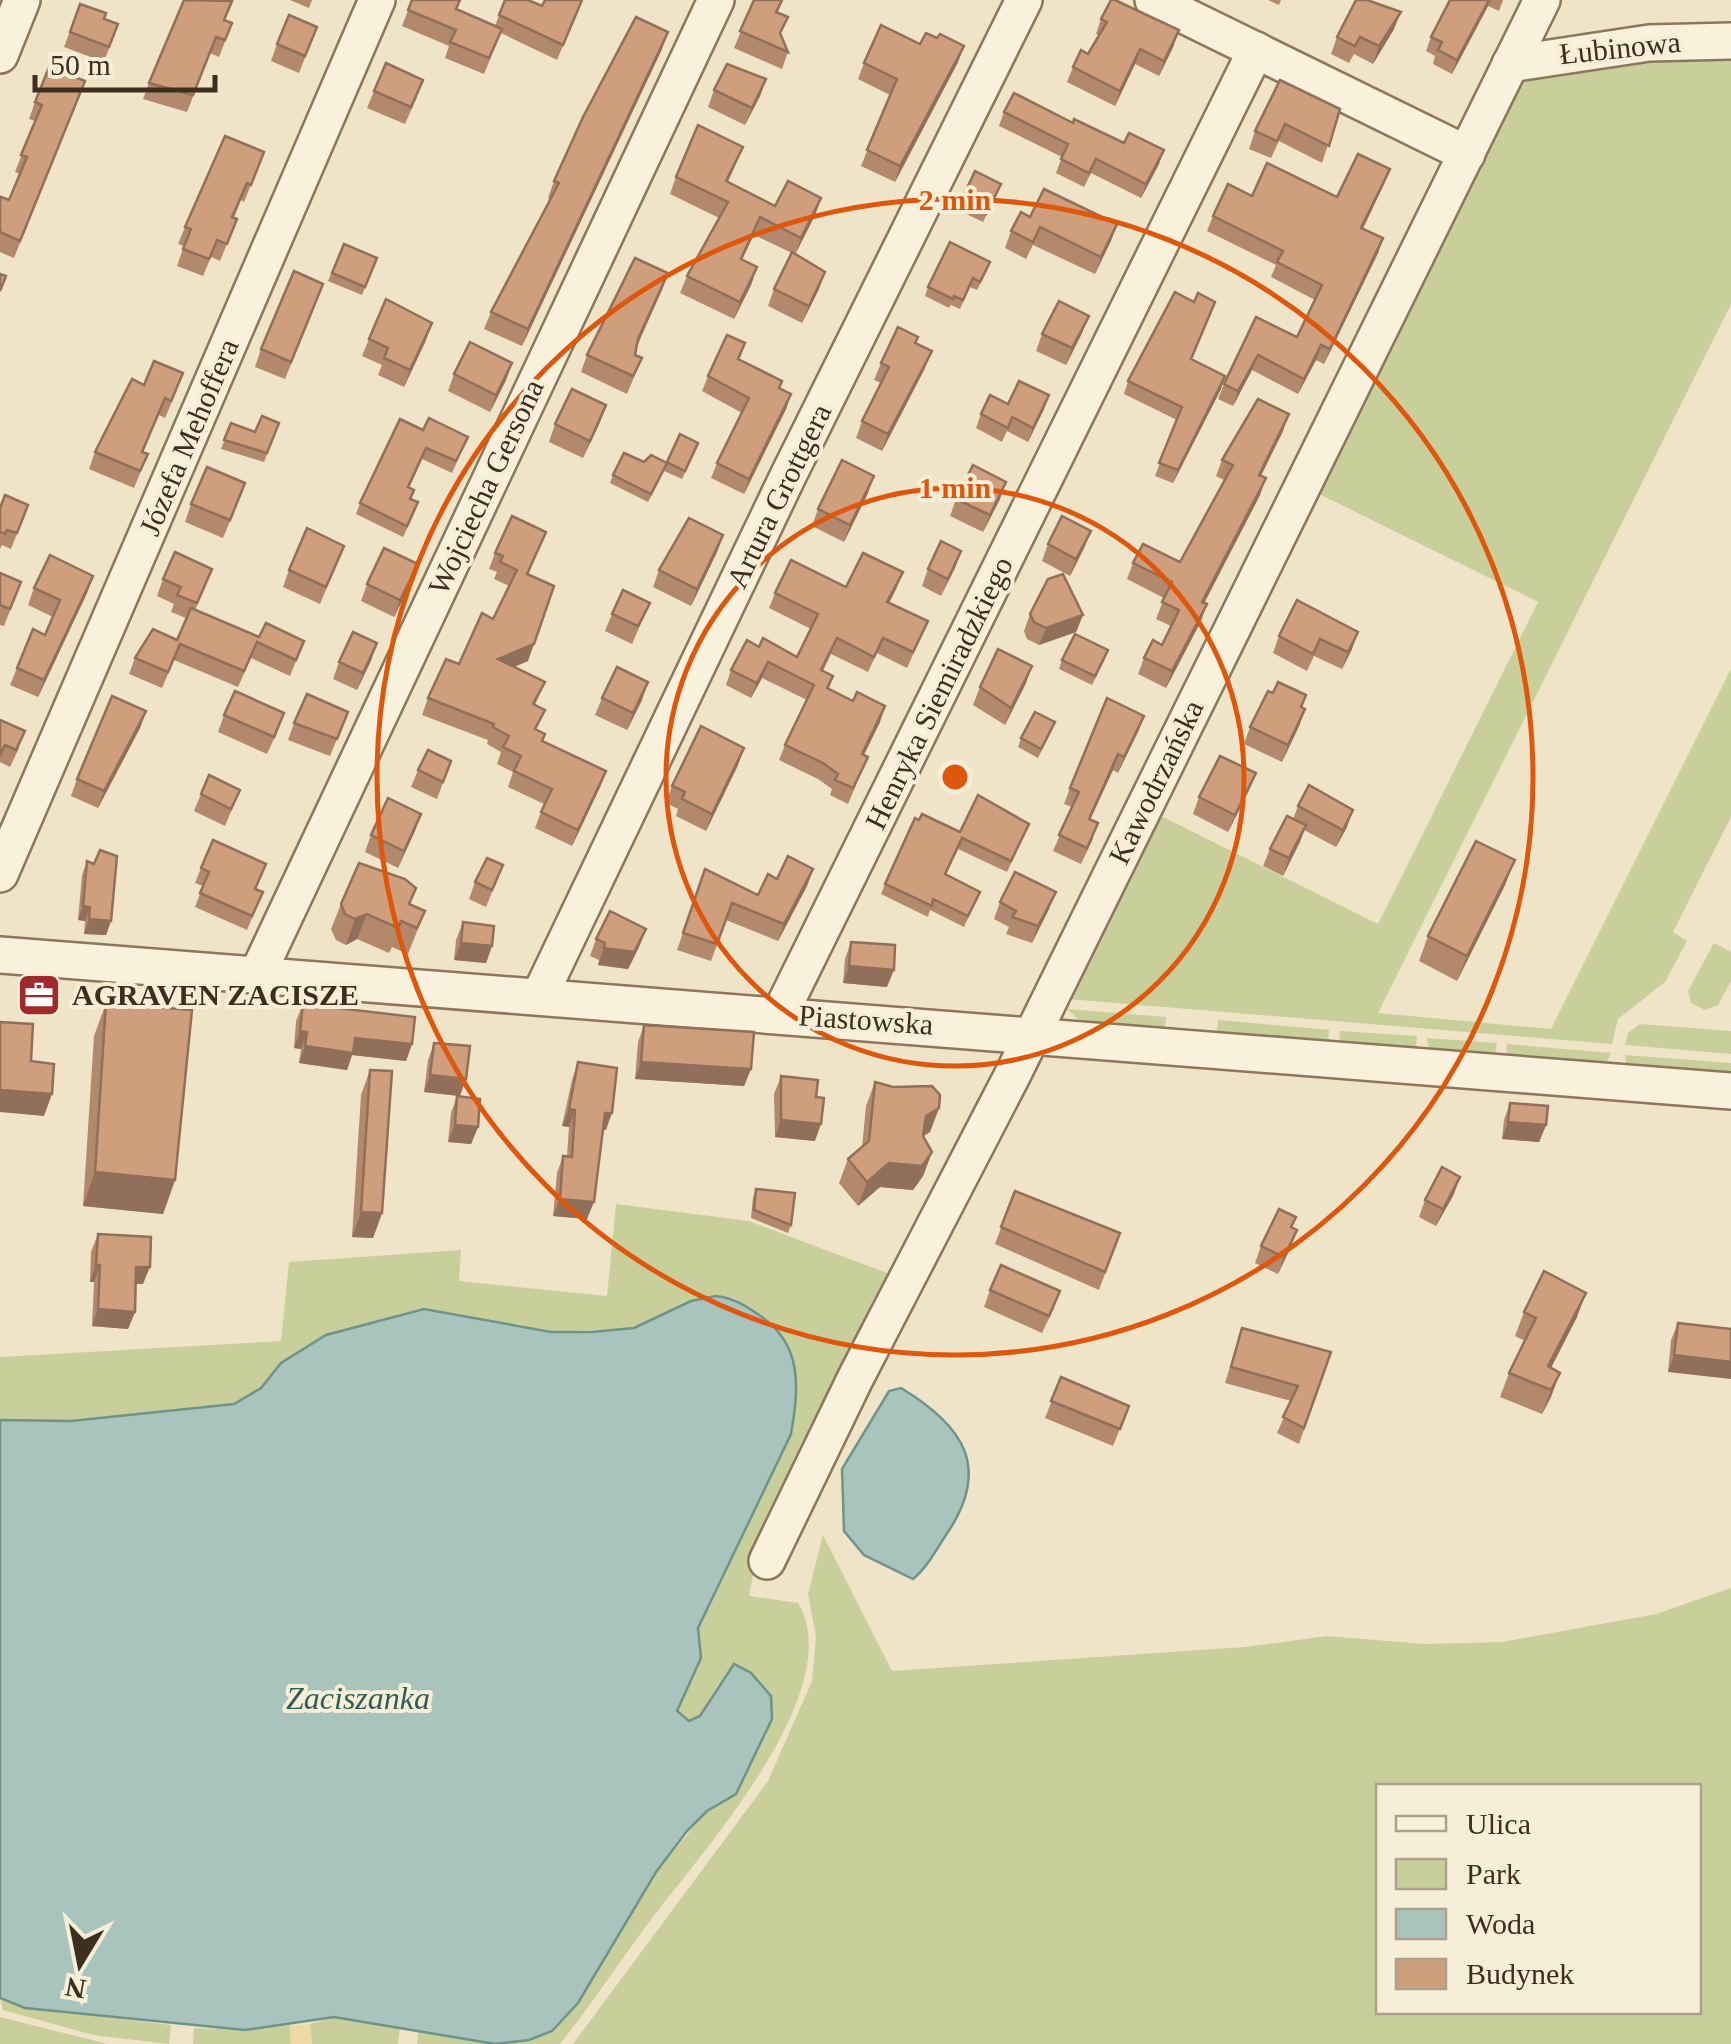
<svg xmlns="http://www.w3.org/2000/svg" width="1731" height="2044" viewBox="0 0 1731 2044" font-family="Georgia,serif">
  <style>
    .green { fill: #c9cf9b; fill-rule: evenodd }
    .sand { fill: #ecd9a5 }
    .water { fill: #a9c4bc; stroke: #6f938a; stroke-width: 2.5 }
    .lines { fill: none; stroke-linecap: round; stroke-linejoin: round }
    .minor-casing { stroke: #8d765c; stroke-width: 40 }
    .minor { stroke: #faf1dc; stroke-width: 35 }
    .wall { fill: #b2896c }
    .shaded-wall { fill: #916f58 }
    .building { fill: #cf9f7d; stroke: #916f58; stroke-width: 2.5 }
    .ring { fill: none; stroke: #df570d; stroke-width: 5 }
    .labels { text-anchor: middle; stroke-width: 8; stroke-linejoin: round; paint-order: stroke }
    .street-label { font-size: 30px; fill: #3d2e20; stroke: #f7eed8 }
    .poi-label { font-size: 30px; font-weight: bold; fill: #3d2e20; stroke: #f7eed8; text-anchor: start }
    .water-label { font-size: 32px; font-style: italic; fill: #2f5d5a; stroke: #f7eed8 }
    .centre { fill: #df570d; stroke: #f7eed8; stroke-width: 5 }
    .ring-label { font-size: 30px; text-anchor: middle; font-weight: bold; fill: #df570d; stroke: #f7eed8; stroke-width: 8; stroke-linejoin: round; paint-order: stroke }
  </style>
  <rect width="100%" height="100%" fill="#f0e4c8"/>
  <g class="green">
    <polygon points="1731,49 1731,304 1378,1013 1551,1029 1731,669 1731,817 1673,932 1687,941 1665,982 1618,1019 1612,1044 1067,999 1157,814 1378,924 1538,602 1311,490 1516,79"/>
    <polygon points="1714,943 1731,952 1731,981 1718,1005 1705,1010 1691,1003 1688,991"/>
    <polygon points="1067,1009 1166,1017 1165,1030 1083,1024"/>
    <polygon points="1218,1020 1329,1030 1328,1044 1217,1035"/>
    <polygon points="1640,1024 1731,1031 1731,1054 1625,1045 1628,1033"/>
    <polygon points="1340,1031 1417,1036 1416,1047 1339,1045"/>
    <polygon points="1427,1038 1497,1043 1495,1057 1429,1052"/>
    <polygon points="1507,1044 1611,1053 1605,1066 1506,1058"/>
    <polygon points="1625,1055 1731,1063 1731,1077 1627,1068"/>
    <path d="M616,1204L749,1221L903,1279L756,1559L749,1596L798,1603C850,1690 700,1854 650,1921C620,1961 592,2004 560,2044H417L418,2032L456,2037L656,1872L707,1811L736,1794L748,1764L719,1683L700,1716L690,1722L677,1711L701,1658L698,1628L791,1434L797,1378L769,1321L734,1298L716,1296L691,1301L634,1328L551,1332L516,1324L281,1363L261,1388L234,1404L71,1421L0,1420V1357L281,1341L289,1262L461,1250L459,1281L607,1296Z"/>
    <path d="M823,1535L892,1671L1245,1647L1327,1636L1425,1644L1502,1642L1656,1614L1731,1588V2044H573L768,1781L812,1681L816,1636L808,1594ZM1378,1786H1698V2012H1378Z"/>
    <polygon points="0,1998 25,2008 171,2025 169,2044 93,2035 3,2010"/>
    <polygon points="0,2017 108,2044 0,2044"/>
    <polygon points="333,2017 400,2027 398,2044 312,2044 310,2024"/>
    <polygon points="290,2025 291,2044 193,2044 194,2028 245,2030"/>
  </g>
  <polygon class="sand" points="310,2024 312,2044 291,2044 290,2026"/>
  <g class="water">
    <path d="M716,1296C734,1298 744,1305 759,1315C803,1344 799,1387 791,1434L698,1628L701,1658L677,1711L689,1721L700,1716L734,1664L751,1673L771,1696L772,1719L736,1794L707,1811L687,1831L656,1872L578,2003L552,2031L529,2040L495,2044L334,2017L245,2030L25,2008L0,1998V1420L71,1421L234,1404L261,1388L281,1363L326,1335L424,1309L551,1332H591L634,1328L691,1301Z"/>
    <path d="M901,1388C964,1426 992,1468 946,1535C936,1550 927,1568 913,1579L864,1555L844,1531L842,1469L889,1391Z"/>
  </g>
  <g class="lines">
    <g class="minor-casing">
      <g id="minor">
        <polyline points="1153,0 1467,154"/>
        <polyline points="0,55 22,0"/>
        <polyline points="1510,64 1649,43 1731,41"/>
        <polyline points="0,874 377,0"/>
        <polyline points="0,955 1731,1091"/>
        <polyline points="258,973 716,0"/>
        <polyline points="540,995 788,476 1024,0"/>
        <polyline points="780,1014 1256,50"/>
        <polyline points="767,1561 855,1379 1013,1074 1542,0"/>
      </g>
    </g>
    <use href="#minor" class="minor"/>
  </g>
  <g class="wall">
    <polygon points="290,0 312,0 309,8"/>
    <polygon points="412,0 457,9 495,26 505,0 542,6 582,0 557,60 501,33 484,74 445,58 449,46 402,26"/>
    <polygon points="754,0 783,0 778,12 781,35 788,52 782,69 734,48"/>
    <polygon points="1268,0 1281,0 1279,5"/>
    <polygon points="1450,0 1503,0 1499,11 1488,6 1452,74 1433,64 1435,56 1426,51 1431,37"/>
    <polygon points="80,4 104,19 118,24 104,62 64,47"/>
    <polygon points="1101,19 1174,45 1159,76 1135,64 1115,106 1067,82 1073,67 1088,54 1099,35 1096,34"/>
    <polygon points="225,20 226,39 219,57 210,53 187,112 143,99 149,83"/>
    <polygon points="317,27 299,73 271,61 277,44"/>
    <polygon points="1394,29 1373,64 1354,54 1349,63 1331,54 1337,37"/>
    <polygon points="937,38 964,46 958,62 895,182 861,166 890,95 858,79 864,63"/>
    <polygon points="662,49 522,346 484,329 491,312 550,199 548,198 554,181"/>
    <polygon points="766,79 760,96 745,125 708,107 714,90"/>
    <polygon points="85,81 14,258 0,252 0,201 9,200 20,174 15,172 35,121 29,119 35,102"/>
    <polygon points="374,91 417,97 405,124 367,108"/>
    <polygon points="1340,109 1322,163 1279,141 1271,158 1249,149 1255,131"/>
    <polygon points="1004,112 1073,123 1159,164 1141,198 1091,173 1084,187 1056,173 1062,157 999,126"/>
    <polygon points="264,152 244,202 241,200 234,218 237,219 220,261 211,257 203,276 177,266 184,246 178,244 185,227"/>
    <polygon points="736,164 728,182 775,206 821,198 815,215 795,254 819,289 802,323 768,306 774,289 792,253 754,235 742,260 757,267 751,285 734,319 680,293 687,276 719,218 670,194 676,177"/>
    <polygon points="1001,184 983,222 958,210 961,201"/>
    <polygon points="1384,184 1363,228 1383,238 1378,253 1324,364 1316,360 1298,394 1252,370 1233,406 1218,399 1224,384 1256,317 1297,337 1315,300 1271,277 1276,265 1207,231 1213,216 1252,196 1337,197"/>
    <polygon points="1030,217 1117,224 1095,274 1033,245 1026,259 1005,248 1011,231"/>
    <polygon points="344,244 377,258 362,295 328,281"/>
    <polygon points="987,271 977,290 970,287 960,309 951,305 949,308 925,296 928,287"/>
    <polygon points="668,273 637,346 635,355 642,358 627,394 581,372 587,355"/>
    <polygon points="317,301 285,379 255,367 261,349"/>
    <polygon points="1082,333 1066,365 1036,351 1042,334"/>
    <polygon points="369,339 426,340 404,387 378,375 382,365 362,356"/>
    <polygon points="916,343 925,368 882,451 856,438 862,421 881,383 874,380 881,363"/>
    <polygon points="739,360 779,388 791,394 786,409 744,494 711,478 717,463 742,413 702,391 708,376"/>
    <polygon points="1192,360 1225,376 1221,389 1173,483 1155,476 1177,420 1124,394 1128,381"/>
    <polygon points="512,363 506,380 490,412 448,391 454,374"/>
    <polygon points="144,385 177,390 165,418 159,415 143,452 141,471 134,488 89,469 95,452"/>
    <polygon points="1008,404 1044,409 1028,442 1007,431 1002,442 976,428 981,414"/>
    <polygon points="600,422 583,458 549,442 555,424"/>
    <polygon points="231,423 255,432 279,423 264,462 221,449"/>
    <polygon points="423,430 468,437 452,473 422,459 409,488 414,514 403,537 356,514 360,503"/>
    <polygon points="1283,431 1261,476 1260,495 1204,603 1201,621 1166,688 1138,674 1144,658 1162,645 1171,626 1156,619 1164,598 1127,579 1133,563 1180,562 1224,480 1216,476 1222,460"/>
    <polygon points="695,452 682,479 664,471 648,502 610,483 613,475 644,462 666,462"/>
    <polygon points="868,493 844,542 812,526 818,509"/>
    <polygon points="956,499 1000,499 983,532 950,516"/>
    <polygon points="239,500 223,538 185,522 191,504"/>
    <polygon points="28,505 11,549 2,545 0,549 0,508"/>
    <polygon points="1091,531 1084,548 1070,576 1042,561 1048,544"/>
    <polygon points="546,532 528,575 528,661 514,667 545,682 535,705 537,730 542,741 606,771 600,787 572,846 535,828 544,804 508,787 513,772 497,764 501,752 487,744 488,740 422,715 428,698 459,664 493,619 509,586 494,579 497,572 489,569 495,553"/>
    <polygon points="723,535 717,552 691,606 653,587 659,570"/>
    <polygon points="961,551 941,596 922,586 928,569"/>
    <polygon points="337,563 320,604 283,587 289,570"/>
    <polygon points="418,564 412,581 394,617 361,601 367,584"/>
    <polygon points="0,573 21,582 4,626 0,625"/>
    <polygon points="93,576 87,593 38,697 10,685 17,668 45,635 53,617 28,605 34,588"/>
    <polygon points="163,579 206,586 195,610 259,637 304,641 290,676 251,658 238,687 174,660 162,688 129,674 135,658 177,640 186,618 171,612 174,604 157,596"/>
    <polygon points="846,587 897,587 889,603 928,621 907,668 877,653 868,672 831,654 823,671 833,676 829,689 880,722 864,755 868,757 848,804 830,795 832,789 818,779 779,760 785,745 807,700 762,678 751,698 726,685 731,670 759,647 797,657 811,629 769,608 775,593"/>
    <polygon points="1297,600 1352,649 1342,669 1314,656 1307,671 1273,653 1279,636"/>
    <polygon points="650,603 632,644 605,631 612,614"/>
    <polygon points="1030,614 1083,615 1076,632 1039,645 1027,639 1024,631"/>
    <polygon points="377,643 357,690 333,679 339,662"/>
    <polygon points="1105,659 1092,685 1059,669 1062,660"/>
    <polygon points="1026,683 1005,725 973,705 980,687"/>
    <polygon points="1273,693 1306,695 1302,708 1305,709 1299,726 1282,762 1244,744 1250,727"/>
    <polygon points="602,698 642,700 627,730 595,715"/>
    <polygon points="146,711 140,728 98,808 71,796 77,779"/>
    <polygon points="348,712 330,756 288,740 294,723"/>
    <polygon points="224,715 278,730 267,754 218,732"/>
    <polygon points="1144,716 1118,773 1113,770 1090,819 1093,839 1081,864 1053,851 1072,807 1064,804 1070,788"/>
    <polygon points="0,720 19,748 10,767 0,762"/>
    <polygon points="1052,730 1038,758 1018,747 1021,738"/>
    <polygon points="451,761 437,799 411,787 418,770"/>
    <polygon points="738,765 706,831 676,816 678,809 666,803 672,786"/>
    <polygon points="240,790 225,826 194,811 201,794"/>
    <polygon points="1249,790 1228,832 1193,814 1199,797"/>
    <polygon points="1298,806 1347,827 1336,847 1304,830 1283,876 1263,866 1270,849 1293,819"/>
    <polygon points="421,814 398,868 365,852 371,835"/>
    <polygon points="1029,824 1007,872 958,849 946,875 980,892 964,927 930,910 928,917 881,894 885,884 960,832"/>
    <polygon points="87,861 111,921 106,935 84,934 85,921 78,920 82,875"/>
    <polygon points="503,865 486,907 469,899 475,882"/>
    <polygon points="201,868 256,889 257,906 247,930 195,907 203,886 195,883"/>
    <polygon points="705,869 758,895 777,879 813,869 807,886 778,941 726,920 711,961 677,950"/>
    <polygon points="1505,885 1457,981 1419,961 1428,936"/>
    <polygon points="1000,902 1049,909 1032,943 1006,934 1009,927 994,919"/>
    <polygon points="341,904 410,904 425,911 408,954 392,947 389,953 357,939 346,945 336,940 331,929"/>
    <polygon points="463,922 492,946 486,963 454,960 456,940"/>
    <polygon points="646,929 639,947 628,969 598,965 599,960 590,956 596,939"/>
    <polygon points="851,942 887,987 843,983 845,959"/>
    <polygon points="106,1003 175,1180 163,1214 83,1206 94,1036"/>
    <polygon points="303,1004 412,1044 406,1061 352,1055 347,1070 299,1063 301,1049 294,1048 296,1021"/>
    <polygon points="644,1025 751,1069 744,1086 635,1079 638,1042"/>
    <polygon points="434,1043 460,1096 424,1092 428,1060"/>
    <polygon points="578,1062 606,1130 603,1130 587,1219 553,1216 557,1173 563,1156 567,1156 569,1127 562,1126 572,1080"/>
    <polygon points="370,1070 382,1213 373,1238 352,1237 361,1095"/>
    <polygon points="781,1076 816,1097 815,1141 775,1137 774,1094"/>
    <polygon points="875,1082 939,1108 930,1132 923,1136 932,1152 923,1176 913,1190 880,1187 858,1206 839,1183 848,1159 862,1147 866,1106"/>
    <polygon points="457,1096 478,1127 471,1144 448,1142 451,1113"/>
    <polygon points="1510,1103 1546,1125 1539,1142 1502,1139 1504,1120"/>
    <polygon points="756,1189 791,1225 788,1233 751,1218 753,1197"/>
    <polygon points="1015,1191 1120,1233 1099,1290 995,1244"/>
    <polygon points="1454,1194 1436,1226 1419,1217 1425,1200"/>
    <polygon points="1296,1217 1292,1228 1297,1230 1278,1274 1255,1263 1261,1246"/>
    <polygon points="98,1234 143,1284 136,1284 135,1312 128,1329 92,1326 94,1282 90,1282 91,1252"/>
    <polygon points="990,1290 1054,1308 1042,1333 984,1307"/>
    <polygon points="1524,1312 1577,1317 1551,1368 1551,1397 1542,1414 1500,1397 1509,1373 1525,1341 1515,1336"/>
    <polygon points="1678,1323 1731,1329 1668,1372 1671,1340"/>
    <polygon points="1242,1328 1331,1352 1299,1444 1277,1433 1291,1401 1225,1383"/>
    <polygon points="1061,1377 1129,1406 1113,1446 1045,1418"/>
  </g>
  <g class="shaded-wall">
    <polygon points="1489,0 1491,0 1488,6 1452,74 1457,60"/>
    <polygon points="1401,12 1394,29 1373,64 1379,46"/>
    <polygon points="1179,30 1174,45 1159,76 1164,61"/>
    <polygon points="668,32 662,49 522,346 528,329"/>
    <polygon points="964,46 958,62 895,182 900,166"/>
    <polygon points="1140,49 1135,64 1115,106 1120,91"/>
    <polygon points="766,79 760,96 745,125 752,108"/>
    <polygon points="1164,150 1159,164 1141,198 1146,184"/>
    <polygon points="1390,169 1384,184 1356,243 1361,228"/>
    <polygon points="821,198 815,215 795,255 801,238"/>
    <polygon points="1117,224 1111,241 1095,274 1101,257"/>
    <polygon points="1383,238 1378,253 1324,364 1330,349"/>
    <polygon points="757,267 751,285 734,319 740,302"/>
    <polygon points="825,272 819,289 802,323 809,306"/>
    <polygon points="668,273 662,290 632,357 638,339"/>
    <polygon points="1089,316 1082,333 1066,365 1072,348"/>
    <polygon points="432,323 426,340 404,387 410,370"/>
    <polygon points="1321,345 1316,360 1298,394 1304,379"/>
    <polygon points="932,351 925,368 882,451 888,434"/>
    <polygon points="1258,355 1252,370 1233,406 1238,391"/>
    <polygon points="512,363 506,380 490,412 496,395"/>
    <polygon points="1225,376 1221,389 1173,483 1178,470"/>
    <polygon points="791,394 786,409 744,494 749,479"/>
    <polygon points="1049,395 1044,409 1028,442 1033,428"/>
    <polygon points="606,405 600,422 583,458 590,441"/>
    <polygon points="1289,414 1283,431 1253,491 1259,475"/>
    <polygon points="874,476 868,493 844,542 850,525"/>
    <polygon points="1266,478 1260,495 1196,619 1202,602"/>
    <polygon points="1006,482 1000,499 983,532 990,515"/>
    <polygon points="1091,531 1084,548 1070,576 1076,559"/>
    <polygon points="723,535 717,552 691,606 697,589"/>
    <polygon points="961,551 955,568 941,596 948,579"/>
    <polygon points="418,564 412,581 394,617 400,600"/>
    <polygon points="903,572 897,587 882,617 887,602"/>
    <polygon points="93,576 87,593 38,697 44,680"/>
    <polygon points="1207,604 1201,621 1166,688 1172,671"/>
    <polygon points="1083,615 1076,632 1039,645 1046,628"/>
    <polygon points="1358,632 1352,649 1342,669 1348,652"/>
    <polygon points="377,643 371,661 357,690 363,673"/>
    <polygon points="534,644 528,661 492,676 498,659"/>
    <polygon points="768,662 762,678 751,698 757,683"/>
    <polygon points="1032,666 1026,683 1005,725 1011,708"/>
    <polygon points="648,682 642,700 627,730 633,713"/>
    <polygon points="885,706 880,722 856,770 862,754"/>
    <polygon points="1305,709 1299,726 1282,762 1288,745"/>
    <polygon points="146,711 140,728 98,808 104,791"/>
    <polygon points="1144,716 1138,732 1118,773 1124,757"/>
    <polygon points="744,748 738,765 706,831 712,814"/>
    <polygon points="1118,754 1113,770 1083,835 1089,819"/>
    <polygon points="606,771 600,787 572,846 578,830"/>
    <polygon points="1256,773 1249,790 1228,832 1235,815"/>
    <polygon points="1353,810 1347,827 1336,847 1343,830"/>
    <polygon points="421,814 415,831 398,868 404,851"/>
    <polygon points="1306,825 1300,842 1283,876 1289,858"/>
    <polygon points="1515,860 1505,885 1457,981 1467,956"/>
    <polygon points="813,869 807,886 778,941 784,924"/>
    <polygon points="1056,892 1049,909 1032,943 1038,926"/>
    <polygon points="83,906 90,907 85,921 78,920"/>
    <polygon points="367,914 357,939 346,945 355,919"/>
    <polygon points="89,919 111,921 106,935 84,934"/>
    <polygon points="646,929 639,947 628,969 598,965 604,948"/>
    <polygon points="461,943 492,946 486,963 454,960"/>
    <polygon points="849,966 894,970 887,987 843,983"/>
    <polygon points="300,1031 307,1032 301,1049 294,1048"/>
    <polygon points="355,1038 412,1044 406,1061 352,1055 347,1070 299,1063 305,1046"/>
    <polygon points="641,1062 751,1069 744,1086 635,1079"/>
    <polygon points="430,1075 466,1079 460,1096 424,1092"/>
    <polygon points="0,1090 52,1094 44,1116 0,1112"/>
    <polygon points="939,1108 930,1132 918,1140 926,1116"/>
    <polygon points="569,1109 575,1110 569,1127 562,1126"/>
    <polygon points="605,1113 612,1113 606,1130 599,1130"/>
    <polygon points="781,1120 821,1124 815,1141 775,1137"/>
    <polygon points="1508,1122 1546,1125 1539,1142 1502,1139"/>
    <polygon points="455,1125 478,1127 471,1144 448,1142"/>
    <polygon points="932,1152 923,1176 913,1190 880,1187 858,1206 867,1182 889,1163"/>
    <polygon points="95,1172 175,1180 163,1214 83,1206"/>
    <polygon points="1460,1177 1454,1194 1436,1226 1443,1209"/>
    <polygon points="560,1199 594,1202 587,1219 553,1216"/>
    <polygon points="361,1212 382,1213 373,1238 352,1237"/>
    <polygon points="1297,1230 1291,1247 1278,1274 1284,1257"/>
    <polygon points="96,1265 100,1265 94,1282 90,1282"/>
    <polygon points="136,1267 150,1267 143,1284 130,1284"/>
    <polygon points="1586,1293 1577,1317 1539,1391 1548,1366"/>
    <polygon points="98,1309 135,1312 128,1329 92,1326"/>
    <polygon points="1674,1355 1731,1362 1731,1379 1668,1372"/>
    <polygon points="1560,1373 1551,1397 1542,1414 1551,1390"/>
  </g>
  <g class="building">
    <polygon points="184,0 232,1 224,20 232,23 225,40 216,37 193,95 149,83"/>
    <polygon points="412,0 460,0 456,9 502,29 489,58 450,42 456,30 408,10"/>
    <polygon points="505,0 528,0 542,6 545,0 582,0 563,45 499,15"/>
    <polygon points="754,0 782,0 776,12 788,17 780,33 788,52 740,31"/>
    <polygon points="1111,0 1115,0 1179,30 1164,61 1140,49 1120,91 1073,67 1081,50 1088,54 1107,22 1101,19"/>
    <polygon points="1356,0 1367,0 1401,12 1379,46 1360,37 1355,46 1337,37"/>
    <polygon points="1450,0 1489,0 1457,60 1438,50 1442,42 1431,37"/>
    <polygon points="80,4 106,13 104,19 118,24 109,47 70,32"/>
    <polygon points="289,15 317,27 305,56 277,44"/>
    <polygon points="636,17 668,32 528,329 491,312 559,183 554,181 583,117"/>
    <polygon points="881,25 920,44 926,33 937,38 940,34 964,46 900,166 867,150 897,79 864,63"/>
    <polygon points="386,63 423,80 411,107 374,91"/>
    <polygon points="727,64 766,79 752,108 714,90"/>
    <polygon points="49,67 85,81 20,241 0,232 0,201 1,197 9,200 27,157 21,155 42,105 35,102"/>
    <polygon points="1280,80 1340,109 1329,146 1285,124 1277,141 1255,131"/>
    <polygon points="1014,93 1073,123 1074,119 1124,143 1129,133 1164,150 1146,184 1096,159 1089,173 1061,159 1068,144 1004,112"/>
    <polygon points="698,125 743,147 726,181 775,206 788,181 821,198 801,238 760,217 741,259 757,267 740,302 687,276 728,202 676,177"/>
    <polygon points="225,136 264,152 251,185 247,183 232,217 237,219 227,244 217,240 209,259 183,249 191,229 185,227"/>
    <polygon points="1358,154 1390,169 1361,228 1383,238 1330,349 1321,345 1304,379 1258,355 1238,391 1224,384 1256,317 1297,337 1322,285 1277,262 1283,251 1213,216 1228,184 1252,196 1267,163 1337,197"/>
    <polygon points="975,171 1001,184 986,214 961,201"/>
    <polygon points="1044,189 1117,224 1101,257 1040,227 1033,242 1011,231 1021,212 1030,217"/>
    <polygon points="950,242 990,262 980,282 973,278 963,300 954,296 953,299 928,287"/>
    <polygon points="344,244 377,258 365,287 332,273"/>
    <polygon points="792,252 825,272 809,306 774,289"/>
    <polygon points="635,258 668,273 638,339 635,355 642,358 633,376 587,355"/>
    <polygon points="294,271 323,284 291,362 261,349"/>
    <polygon points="0,274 6,276 0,291"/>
    <polygon points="1175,292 1194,302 1198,293 1215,302 1191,359 1225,376 1178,470 1159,463 1182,407 1128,381"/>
    <polygon points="386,299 432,323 410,370 384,358 388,348 369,339"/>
    <polygon points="1059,301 1089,316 1072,348 1042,334"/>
    <polygon points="898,327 918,337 915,343 932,351 888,434 862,421 889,367 881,363"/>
    <polygon points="727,335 745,343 738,359 782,381 779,388 791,394 749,479 717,463 749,398 708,376"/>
    <polygon points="470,342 512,363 496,395 454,374"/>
    <polygon points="154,361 183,373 171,401 165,398 142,452 148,454 140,471 95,452 132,379 144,385"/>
    <polygon points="1019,381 1049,395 1033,428 1012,417 1008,428 981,414 990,395 1008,404"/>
    <polygon points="572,389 606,405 590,441 555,424"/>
    <polygon points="1258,399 1289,414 1259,475 1266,478 1202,602 1207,604 1172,671 1144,658 1153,640 1162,645 1179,610 1162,602 1172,582 1133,563 1143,544 1180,562 1233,465 1222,460"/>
    <polygon points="262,416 279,423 267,453 224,440 231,423 255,432"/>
    <polygon points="429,418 468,437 456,461 426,448 408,487 414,490 410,499 418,502 407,526 360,503 400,419 423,430"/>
    <polygon points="680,434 698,443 685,471 667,462"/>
    <polygon points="624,453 644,462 651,455 667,463 651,494 613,475"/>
    <polygon points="842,460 874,476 850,525 818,509"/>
    <polygon points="973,465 1006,482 990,515 956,499"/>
    <polygon points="207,467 245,483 230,520 191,504"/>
    <polygon points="5,495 28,505 17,533 7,530 5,534 0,532 0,508"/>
    <polygon points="512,516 546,532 527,574 554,586 534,644 498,659 545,682 533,704 545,710 535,729 545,734 542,741 606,771 578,830 541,812 552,789 514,771 521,756 503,747 509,736 493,727 494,724 428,698 446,659 459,664 482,613 493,619 517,570 500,562 503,556 495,553"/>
    <polygon points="1062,516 1091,531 1076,559 1048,544"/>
    <polygon points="689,518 723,535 697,589 659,570"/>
    <polygon points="307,528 344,546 326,587 289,570"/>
    <polygon points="941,541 961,551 948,579 928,569"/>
    <polygon points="384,548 418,564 400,600 367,584"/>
    <polygon points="175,552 212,569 197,603 177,595 181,587 163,579"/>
    <polygon points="863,553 903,572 887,602 928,621 913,652 883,638 874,657 837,638 821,670 833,676 827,688 853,701 857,692 885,706 862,754 868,757 853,788 835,780 838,774 823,763 785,745 814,685 768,662 757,683 731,670 747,640 759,647 763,638 797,657 818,614 775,593 791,560 846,587"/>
    <polygon points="50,555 93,576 44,680 17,668 33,629 45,635 60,600 34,588"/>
    <polygon points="0,573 21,582 10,609 0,605"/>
    <polygon points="1063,574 1083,615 1046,628 1034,622 1030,614 1048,579"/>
    <polygon points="623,590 650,603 638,626 612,614"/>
    <polygon points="1297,600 1358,632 1348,652 1320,639 1313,654 1279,636"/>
    <polygon points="191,608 259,637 266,623 304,641 296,660 257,642 244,671 180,644 168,672 135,658 153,629 177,640"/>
    <polygon points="353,632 377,643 363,673 339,662"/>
    <polygon points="1075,634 1108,650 1095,676 1062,660"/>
    <polygon points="998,649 1032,666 1011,708 980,687"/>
    <polygon points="617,667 648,682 633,713 602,698"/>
    <polygon points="1278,682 1306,695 1301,707 1305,709 1288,745 1250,727 1268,691 1273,693"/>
    <polygon points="235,691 284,713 274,737 224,715"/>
    <polygon points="307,694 348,712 337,739 294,723"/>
    <polygon points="112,696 146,711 104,791 77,779"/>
    <polygon points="1107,698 1144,716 1124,757 1118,754 1089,819 1098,823 1087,848 1059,835 1079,792 1070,788"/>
    <polygon points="1035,712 1055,722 1041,749 1021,738"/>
    <polygon points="0,720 25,731 16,750 5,745 0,756"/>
    <polygon points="701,726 744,748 712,814 682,799 685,792 672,786"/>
    <polygon points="428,750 451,761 443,782 418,770"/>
    <polygon points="1220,756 1256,773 1235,815 1199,797"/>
    <polygon points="209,775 240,790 231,809 201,794"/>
    <polygon points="1309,785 1353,810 1343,830 1298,806"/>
    <polygon points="978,795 1029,824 1011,861 962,838 945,874 980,892 968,916 933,899 932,906 885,884 915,818 919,820 922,814 960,832"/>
    <polygon points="388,798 421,814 404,851 371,835"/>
    <polygon points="1287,816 1306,825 1289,858 1270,849"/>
    <polygon points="213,840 266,864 255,889 263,892 252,916 200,893 209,872 201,868"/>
    <polygon points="1476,841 1515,860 1467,956 1428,936"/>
    <polygon points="100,850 117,856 111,921 89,919 90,907 83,906 87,861 94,864"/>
    <polygon points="788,856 813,869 784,924 732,903 717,944 683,933 705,869 758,895 768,874 777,879"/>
    <polygon points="487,858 503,865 492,890 475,882"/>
    <polygon points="359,863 405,879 416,888 409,904 425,911 417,928 401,921 398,928 367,914 355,919 345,914 341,904"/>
    <polygon points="1015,872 1056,892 1038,926 1012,917 1016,911 1000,902"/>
    <polygon points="610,911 646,929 634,952 604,948 605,943 596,939"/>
    <polygon points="463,922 494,926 492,946 461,943"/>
    <polygon points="851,942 895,945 894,970 849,966"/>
    <polygon points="106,1003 192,1010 175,1180 95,1172"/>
    <polygon points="303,1004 415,1017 412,1044 355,1038 353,1053 305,1046 307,1032 300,1031"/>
    <polygon points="0,1022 33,1024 31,1061 54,1064 52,1094 0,1090"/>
    <polygon points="644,1025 754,1032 751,1069 641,1062"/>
    <polygon points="434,1043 470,1046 466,1079 430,1075"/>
    <polygon points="578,1062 617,1068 612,1113 605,1113 594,1202 560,1199 563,1156 572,1157 575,1110 569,1109"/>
    <polygon points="370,1070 392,1071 382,1213 361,1212"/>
    <polygon points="781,1076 818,1080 816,1097 824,1098 821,1124 781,1120"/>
    <polygon points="875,1082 893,1087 932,1086 940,1095 939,1108 926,1116 923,1136 932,1152 922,1166 889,1163 867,1182 848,1159 869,1141"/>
    <polygon points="457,1096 480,1099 478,1127 455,1125"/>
    <polygon points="1510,1103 1548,1106 1546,1125 1508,1122"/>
    <polygon points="1442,1167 1460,1177 1443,1209 1425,1200"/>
    <polygon points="756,1189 795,1193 791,1225 754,1210"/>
    <polygon points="1015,1191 1120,1233 1105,1272 1001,1227"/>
    <polygon points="1279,1209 1296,1217 1291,1227 1297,1230 1284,1257 1261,1246"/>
    <polygon points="98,1234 151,1237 150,1267 136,1267 135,1312 98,1309 100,1265 96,1265"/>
    <polygon points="1001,1265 1060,1291 1049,1316 990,1290"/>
    <polygon points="1544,1271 1586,1293 1548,1366 1560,1373 1551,1390 1509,1373 1536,1318 1524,1312"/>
    <polygon points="1678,1323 1731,1329 1731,1362 1674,1355"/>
    <polygon points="1242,1328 1331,1352 1304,1428 1283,1417 1298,1386 1231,1367"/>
    <polygon points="1061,1377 1129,1406 1120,1429 1051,1401"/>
  </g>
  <g class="ring">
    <circle cx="955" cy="777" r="289"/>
    <circle cx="955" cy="777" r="578"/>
  </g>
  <defs>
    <g id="office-square" transform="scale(2.25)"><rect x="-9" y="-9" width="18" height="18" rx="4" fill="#9e2a2b" stroke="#f7eed8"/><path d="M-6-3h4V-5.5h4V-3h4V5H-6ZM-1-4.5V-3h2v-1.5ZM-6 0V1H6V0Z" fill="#fff"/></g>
  </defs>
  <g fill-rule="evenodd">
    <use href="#office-square" x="39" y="995"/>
  </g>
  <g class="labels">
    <g class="street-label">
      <text transform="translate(1620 48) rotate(-6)" y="10">Łubinowa</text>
      <text transform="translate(189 437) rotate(-67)" y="10">Józefa Mehoffera</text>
      <text transform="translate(486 487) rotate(-65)" y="10">Wojciecha Gersona</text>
      <text transform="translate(779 496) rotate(-64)" y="10">Artura Grottgera</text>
      <text transform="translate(939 693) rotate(-64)" y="10">Henryka Siemiradzkiego</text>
      <text transform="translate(1156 782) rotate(-64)" y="10">Kawodrzańska</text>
      <text transform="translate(866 1020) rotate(4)" y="10">Piastowska</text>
    </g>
    <g class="poi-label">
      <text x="72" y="1005">AGRAVEN ZACISZE</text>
    </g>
    <g class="water-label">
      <text x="358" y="1709">Zaciszanka</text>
    </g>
  </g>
  <circle cx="955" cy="777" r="15" class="centre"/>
  <g class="ring-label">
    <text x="955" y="210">2 min</text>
    <text x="955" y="498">1 min</text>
  </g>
  <rect x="1376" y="1784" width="325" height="230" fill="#f7eed8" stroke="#ada18e" stroke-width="2.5"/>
  <rect x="1396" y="1816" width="50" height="15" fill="#faf1dc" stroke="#ada18e" stroke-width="2.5"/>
  <text x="1466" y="1834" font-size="30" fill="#3d2e20">Ulica</text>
  <rect x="1396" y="1859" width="50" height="30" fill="#c9cf9b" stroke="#ada18e" stroke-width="2.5"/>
  <text x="1466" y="1884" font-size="30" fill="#3d2e20">Park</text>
  <rect x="1396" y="1909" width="50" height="30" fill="#a9c4bc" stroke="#ada18e" stroke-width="2.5"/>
  <text x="1466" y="1934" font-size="30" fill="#3d2e20">Woda</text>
  <rect x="1396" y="1959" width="50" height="30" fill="#cf9f7d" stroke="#ada18e" stroke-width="2.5"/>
  <text x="1466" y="1984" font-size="30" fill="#3d2e20">Budynek</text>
  <g transform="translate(80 1964) rotate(190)" stroke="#f7eed8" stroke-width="8" paint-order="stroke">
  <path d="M0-8L18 38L0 25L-18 38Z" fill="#3d2e20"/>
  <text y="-15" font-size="28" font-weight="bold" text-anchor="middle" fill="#3d2e20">N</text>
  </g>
  <path d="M35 75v15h180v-15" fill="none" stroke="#3d2e20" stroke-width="5"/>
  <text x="50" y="75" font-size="30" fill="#3d2e20" stroke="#f7eed8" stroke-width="8" paint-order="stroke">50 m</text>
</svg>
